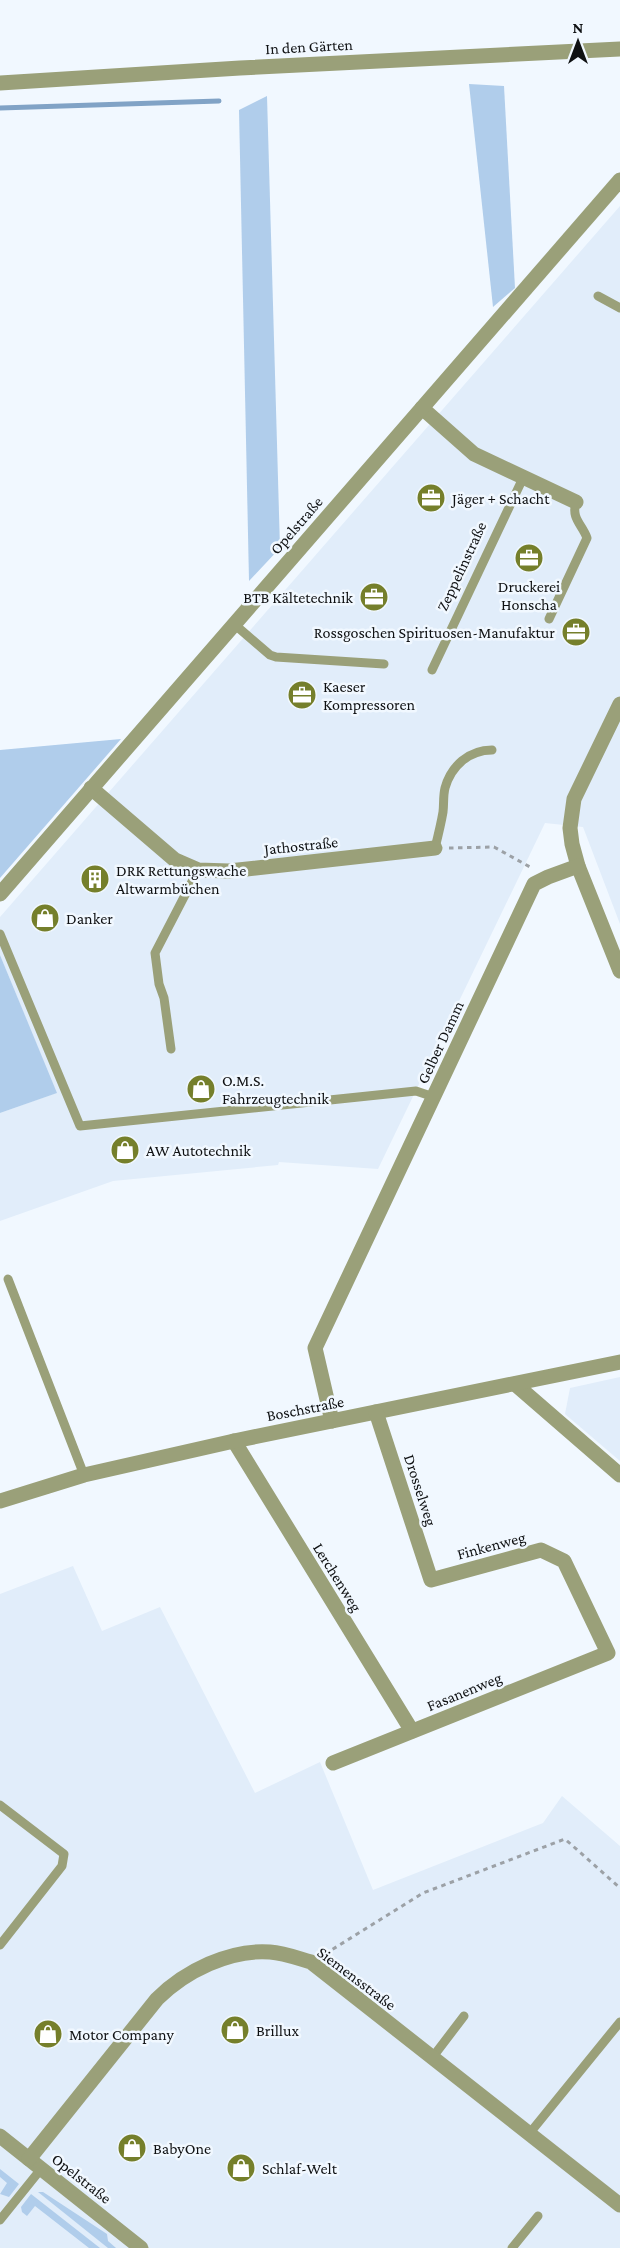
<svg xmlns="http://www.w3.org/2000/svg" width="620" height="2248" viewBox="0 0 620 2248" font-family="'Crimson Pro',serif">
  <style>
    .built { fill: #e1edfa }
    .green { fill: #b0cdeb }
    .lines { fill: none; stroke-linecap: round; stroke-linejoin: round }
    .stream { stroke: #81a3c6; stroke-width: 5 }
    .path { stroke: #9ca1a6; stroke-width: 3; stroke-dasharray: 4.5 4.5; stroke-linecap: butt }
    .service { stroke: #9aa079; stroke-width: 9 }
    .minor { stroke: #9aa079; stroke-width: 15 }
    .labels { text-anchor: middle; stroke-width: 5; stroke-linejoin: round; paint-order: stroke }
    .street-label { font-size: 16px; fill: #0f1113; stroke: #f1f8ff }
    .poi-label { font-size: 16px; fill: #0f1113; stroke: #f1f8ff; text-anchor: start }
  </style>
  <rect width="100%" height="100%" fill="#f1f8ff"/>
  <g class="built">
    <polygon points="620,206 620,924 583,827 545,823 378,1169 279,1162 278,1165 113,1181 0,1221 0,1113 56,1093 0,955 0,917"/>
    <polygon points="620,1377 620,1461 565,1414 570,1388"/>
    <polygon points="73,1566 102,1631 160,1607 255,1793 320,1762 373,1890 543,1823 562,1796 620,1846 620,2248 0,2248 0,1594"/>
  </g>
  <g class="green">
    <polygon points="469,84 504,86 515,288 493,307"/>
    <polygon points="267,96 280,548 249,581 239,110"/>
    <polygon points="121,739 0,878 0,750"/>
    <polygon points="0,955 57,1093 0,1113"/>
    <polygon points="0,2169 19,2184 9,2197 0,2194 7,2183 0,2177"/>
    <polygon points="38,2192 43,2192 107,2234 108,2241 116,2248 108,2248"/>
    <polygon points="31,2194 100,2248 89,2248 35,2206 27,2216 22,2212 21,2207"/>
  </g>
  <g class="lines">
    <polyline class="stream" points="0,108 219,101"/>
    <g class="path">
      <polyline points="449,848 494,847 530,867"/>
      <polyline points="325,1954 423,1893 565,1839 620,1888"/>
    </g>
    <g class="service">
      <polyline points="598,296 620,308"/>
      <path d="M549,619L587,538C582,524 571,519 576,502"/>
      <polyline points="234,624 270,655 276,657 384,664"/>
      <polyline points="432,670 523,478"/>
      <path d="M435,848C438,836 441,824 443,812C444,804 443,796 445,788C451,766 469,750 492,750"/>
      <polyline points="0,934 80,1126 416,1091 434,1097"/>
      <polyline points="171,1049 164,998 159,984 155,953 198,870"/>
      <polyline points="8,1279 84,1475"/>
      <polyline points="0,1805 64,1854 62,1866 0,1945"/>
      <polyline points="432,2058 464,2016"/>
      <polyline points="529,2134 620,2022"/>
      <polyline points="0,2220 41,2169"/>
      <polyline points="512,2248 538,2216"/>
    </g>
    <g class="minor">
      <polyline points="0,83 240,68 620,49"/>
      <polyline points="422,408 474,454 576,502"/>
      <polyline points="620,704 574,799 570,828 572,844 578,866 620,971"/>
      <polyline points="91,788 175,860 198,870 229,871 435,848"/>
      <polyline points="0,894 620,180"/>
      <polyline points="515,1384 620,1475"/>
      <polyline points="332,1421 315,1348 534,884 548,877 578,866"/>
      <polyline points="234,1441 412,1731"/>
      <polyline points="0,1501 84,1475 234,1441 620,1362"/>
      <polyline points="333,1763 608,1653 564,1561 541,1550 431,1580 376,1412"/>
      <polyline points="0,2136 141,2248"/>
      <path d="M29,2159L157,1999C185,1971 230,1949 270,1952C284,1953 297,1958 311,1962L620,2205"/>
    </g>
  </g>
  <defs>
    <g id="office-disc" transform="scale(1.5)"><circle r="9.5" fill="#757f2b" stroke="#f1f8ff"/><path d="M-6-3h4V-5.5h4V-3h4V5H-6ZM-1-4.5V-3h2v-1.5ZM-6 0V1H6V0Z" fill="#fff"/></g>
    <g id="building-disc" transform="scale(1.5)"><circle r="9.5" fill="#757f2b" stroke="#f1f8ff"/><path d="M-4-6H4V6H1V3H-1V6H-4ZM-2.5-4.3h1.7v1.8h-1.7ZM.8-4.3h1.7v1.8H.8ZM-2.5-1h1.7V.8h-1.7ZM.8-1h1.7V.8H.8Z" fill="#fff"/></g>
    <g id="shop-disc" transform="scale(1.5)"><circle r="9.5" fill="#757f2b" stroke="#f1f8ff"/><path d="M-5-2.5h2.3a2.7 3.5 0 0 1 5.4 0H5L5.5 6h-11ZM-1.5-2.5h3a1.5 2.3 0 0 0-3 0Z" fill="#fff"/></g>
  </defs>
  <g fill-rule="evenodd">
    <use href="#office-disc" x="431" y="498"/>
    <use href="#office-disc" x="529" y="558"/>
    <use href="#office-disc" x="374" y="597"/>
    <use href="#office-disc" x="576" y="632"/>
    <use href="#office-disc" x="302" y="695"/>
    <use href="#building-disc" x="95" y="879"/>
    <use href="#shop-disc" x="45" y="918"/>
    <use href="#shop-disc" x="201" y="1089"/>
    <use href="#shop-disc" x="125" y="1150"/>
    <use href="#shop-disc" x="235" y="2030"/>
    <use href="#shop-disc" x="48" y="2034"/>
    <use href="#shop-disc" x="132" y="2148"/>
    <use href="#shop-disc" x="241" y="2168"/>
  </g>
  <g class="labels">
    <g class="street-label">
      <text transform="translate(309 46) rotate(-3)" y="6">In den Gärten</text>
      <text transform="translate(296 525) rotate(-49)" y="6">Opelstraße</text>
      <text transform="translate(461 566) rotate(-65)" y="6">Zeppelinstraße</text>
      <text transform="translate(301 845) rotate(-6)" y="6">Jathostraße</text>
      <text transform="translate(440 1042) rotate(-65)" y="6">Gelber Damm</text>
      <text transform="translate(305 1408) rotate(-11)" y="6">Boschstraße</text>
      <text transform="translate(421 1490) rotate(72)" y="6">Drosselweg</text>
      <text transform="translate(491 1545) rotate(-15)" y="6">Finkenweg</text>
      <text transform="translate(338 1577) rotate(58)" y="6">Lerchenweg</text>
      <text transform="translate(464 1691) rotate(-22)" y="6">Fasanenweg</text>
      <text transform="translate(357 1978) rotate(37)" y="6">Siemensstraße</text>
      <text transform="translate(82 2178) rotate(38)" y="6">Opelstraße</text>
    </g>
    <g class="poi-label">
      <text x="452" y="504">Jäger + Schacht</text>
      <text x="529" y="592" text-anchor="middle">Druckerei<tspan x="529" dy="18">Honscha</tspan></text>
      <text x="353" y="603" text-anchor="end">BTB Kältetechnik</text>
      <text x="555" y="638" text-anchor="end">Rossgoschen Spirituosen-Manufaktur</text>
      <text x="323" y="692">Kaeser<tspan x="323" dy="18">Kompressoren</tspan></text>
      <text x="116" y="876">DRK Rettungswache<tspan x="116" dy="18">Altwarmbüchen</tspan></text>
      <text x="66" y="924">Danker</text>
      <text x="222" y="1086">O.M.S.<tspan x="222" dy="18">Fahrzeugtechnik</tspan></text>
      <text x="146" y="1156">AW Autotechnik</text>
      <text x="256" y="2036">Brillux</text>
      <text x="69" y="2040">Motor Company</text>
      <text x="153" y="2154">BabyOne</text>
      <text x="262" y="2174">Schlaf-Welt</text>
    </g>
  </g>
  <g transform="translate(578 42)" stroke="#f1f8ff" stroke-width="4.5" paint-order="stroke">
  <path d="M0-4.5L10 22L0 15L-10 22Z" fill="#0f1113"/>
  <text y="-9" font-size="16" font-weight="bold" text-anchor="middle" fill="#0f1113">N</text>
  </g>
</svg>
